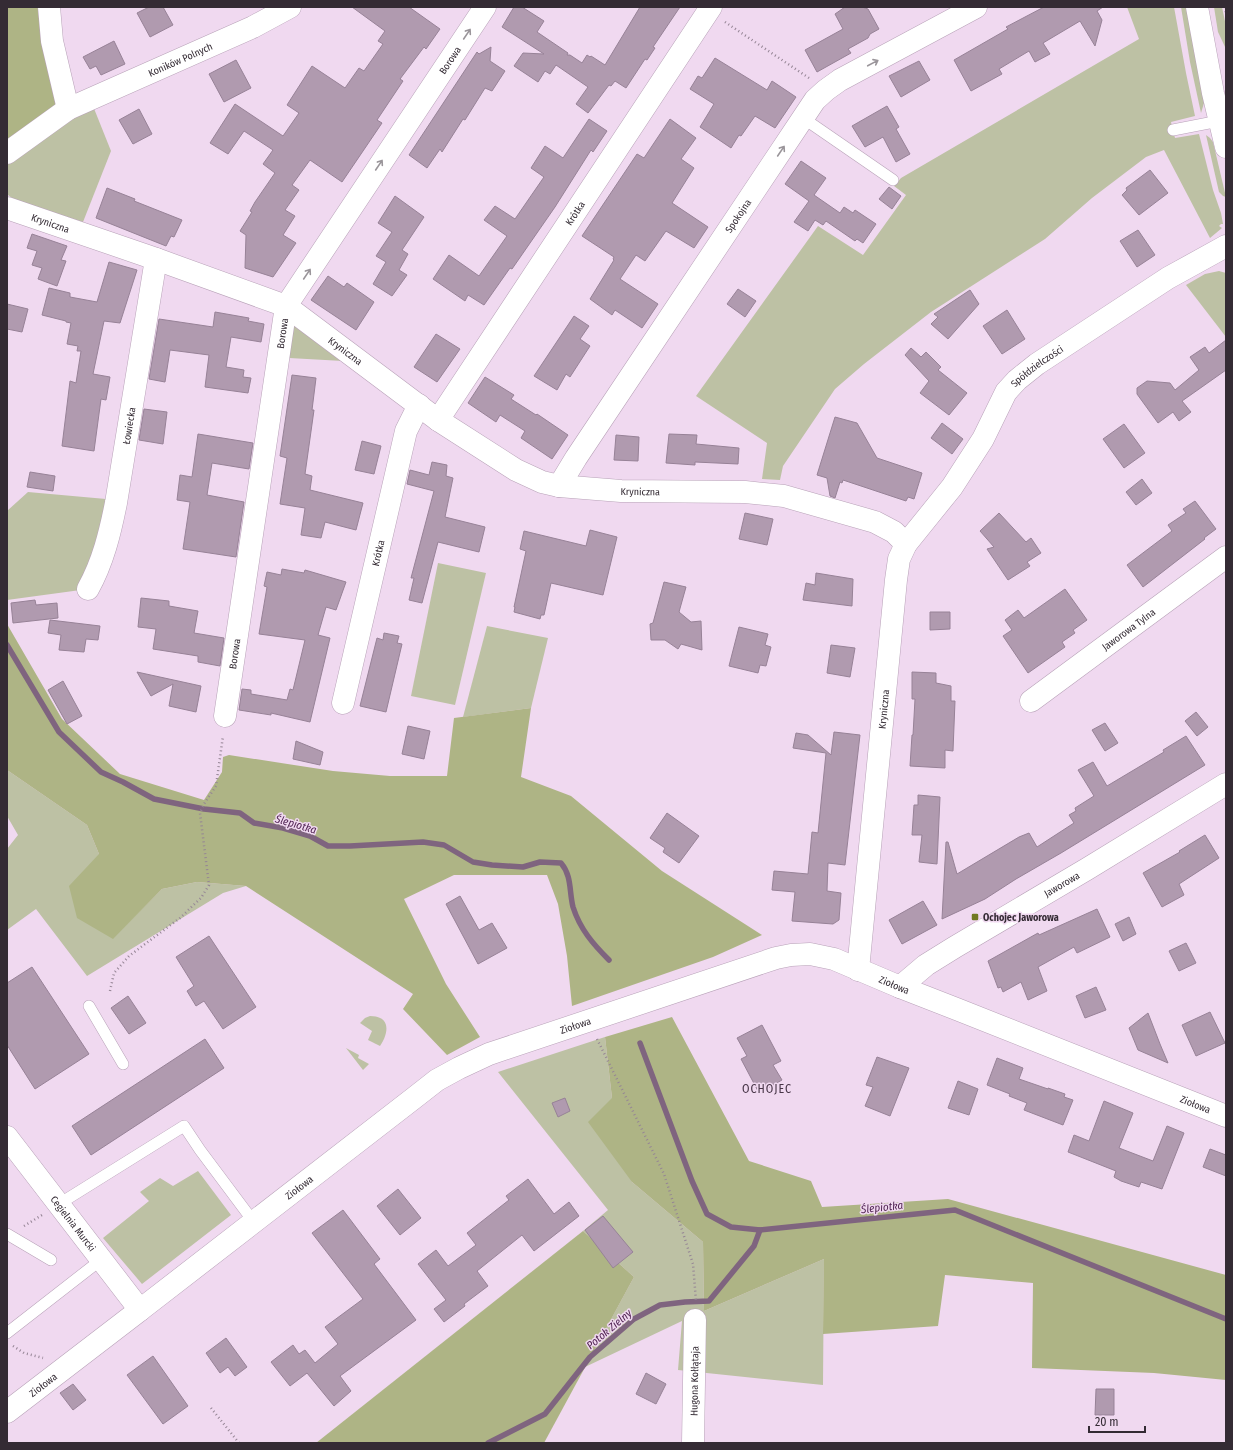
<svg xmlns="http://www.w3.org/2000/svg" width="1233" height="1450" viewBox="0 0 1233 1450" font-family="'Fira Sans Condensed',sans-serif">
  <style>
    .green { fill: #bdc1a4 }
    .forest { fill: #aeb485 }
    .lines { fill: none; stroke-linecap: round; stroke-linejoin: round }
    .stream { stroke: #7f647f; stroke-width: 5.5 }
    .building { fill: #b09aaf; stroke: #978297 }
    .service-casing { stroke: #b8a2b8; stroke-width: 12 }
    .minor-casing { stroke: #b8a2b8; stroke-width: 23 }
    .tertiary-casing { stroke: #b8a2b8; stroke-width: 23 }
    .path { stroke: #958595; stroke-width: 2.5; stroke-dasharray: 1 3; stroke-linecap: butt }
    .service { stroke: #fff; stroke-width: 11 }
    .minor { stroke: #fff; stroke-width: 22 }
    .tertiary { stroke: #fff; stroke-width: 22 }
    .oneway { stroke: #9a959a }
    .poi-dot { fill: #717922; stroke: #f0d9f0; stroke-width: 1.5 }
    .labels { text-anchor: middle; stroke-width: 3; stroke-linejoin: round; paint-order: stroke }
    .street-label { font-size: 10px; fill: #342b34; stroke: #f0d9f0 }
    .poi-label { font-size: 10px; font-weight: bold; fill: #342b34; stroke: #f0d9f0; text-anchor: start }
    .water-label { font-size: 11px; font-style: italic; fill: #4f2251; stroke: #f0d9f0 }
    .quarter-label { font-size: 12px; letter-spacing: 1px; fill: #473547; stroke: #f0d9f0 }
  </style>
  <rect width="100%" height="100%" fill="#f0d9f0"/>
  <g class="green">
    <polygon points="1127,7 1174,7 1186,73 1195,116 1171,122 1175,138 1199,134 1213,190 1221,213 1223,224 1221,224 1219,226 1222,228 1210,238 1164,150 1146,157 1092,198 1045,239 931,312 864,364 835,389 783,466 780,480 762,479 767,443 696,396 818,226 863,255 906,195 894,186 901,178 1139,39"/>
    <polygon points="1181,7 1186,7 1187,12 1204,103 1201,113 1190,62"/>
    <polygon points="1214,7 1222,7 1226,26 1226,49 1218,32"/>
    <polygon points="93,106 111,151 83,222 14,200 7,194 7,162"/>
    <polygon points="1206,135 1210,138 1213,142 1226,197 1223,196 1219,192"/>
    <polygon points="1219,271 1226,273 1226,337 1186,285 1205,274"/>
    <polygon points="286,306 361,362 289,358"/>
    <polygon points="28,492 106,499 88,589 7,600 7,511"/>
    <polygon points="438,563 486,573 455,705 411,696"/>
    <polygon points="487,626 548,638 531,708 463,717"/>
    <polygon points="7,770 87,825 99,854 113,938 162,889 197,882 246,886 223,893 87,976 36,909 7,930 7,849 18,835 7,816"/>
    <path d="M370,1016C391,1016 389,1033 380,1046L368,1040L372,1031L360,1023L365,1018Z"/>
    <polygon points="605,1037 612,1098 632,1182 703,1242 704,1311 824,1259 823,1385 678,1370 682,1321 585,1367 634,1277 583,1231 608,1210 498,1072"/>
    <polygon points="346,1048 359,1055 358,1058 369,1064 363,1070"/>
    <polygon points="198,1171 231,1215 142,1284 103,1238 149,1201 140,1192 160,1178 173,1186"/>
  </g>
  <g class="forest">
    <polygon points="7,7 49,7 68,109 7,153"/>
    <polygon points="7,624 62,719 120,774 204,800 222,772 223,757 229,755 333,771 390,776 447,776 454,718 531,708 521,777 571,796 662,871 762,935 713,957 572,1006 567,956 558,904 547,875 454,875 404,899 446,984 480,1037 447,1055 403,1009 413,994 246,886 197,882 162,889 113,939 77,918 69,886 99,854 87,825 7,770"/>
    <polygon points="672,1017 749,1161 811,1181 822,1207 948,1199 1226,1275 1226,1380 1154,1373 1032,1368 1033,1283 945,1275 938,1326 823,1334 824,1259 704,1311 703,1242 632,1182 588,1122 612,1098 605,1037"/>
    <polygon points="583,1231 634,1277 544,1443 316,1443"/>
  </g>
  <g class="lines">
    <g class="stream">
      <path d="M7,645L59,732L101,772L123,782L154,799L204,809L240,813L254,823L283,828L310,836L328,846H350L423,842L444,845L473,862L492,865L523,867L540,862L561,863C572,876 569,891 573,907C580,929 593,944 609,960"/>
      <polyline points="640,1043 692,1181 707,1214 731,1227 760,1230 955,1210 1226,1319"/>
      <polyline points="488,1443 545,1414 590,1357 634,1319 660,1305 685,1302 709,1301 754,1246 760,1230"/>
    </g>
  </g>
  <g class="building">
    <polygon points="149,7 163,7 173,25 150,37 137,13"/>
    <polygon points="352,7 409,7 440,29 426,49 424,47 400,79 403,81 377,120 382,123 342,182 310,160 292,185 299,190 285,210 295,216 283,235 296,243 273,277 245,268 246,235 240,231 252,212 250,211 255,202 275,173 263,164 273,150 244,131 228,154 210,143 235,104 283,136 299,113 287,105 312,66 345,88 359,68 364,71 383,44 378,41 385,31"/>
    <polygon points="514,7 522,7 544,21 537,32 568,53 567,55 570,55 582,63 587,55 590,57 591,56 605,65 640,7 680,7 653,47 655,48 647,60 645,59 626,88 615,81 611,86 609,85 588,113 576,104 588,87 556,65 550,74 545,71 538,82 514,66 523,53 544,54 502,27"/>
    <polygon points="845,7 862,7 868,9 879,29 870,34 868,38 848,49 851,53 817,72 805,50 843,29 835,14"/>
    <polygon points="1044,7 1103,7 1097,11 1102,20 1095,46 1080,21 1043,43 1050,54 1035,62 1029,51 999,69 1002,74 971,91 954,60 1008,29 1006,27"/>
    <polygon points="114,41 125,64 101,75 96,66 90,69 83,57"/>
    <polygon points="491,47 490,61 505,71 492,91 485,88 465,120 463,119 442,152 440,149 427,168 409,155 477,52 479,54"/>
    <polygon points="715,58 767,90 772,81 796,97 775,128 755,116 741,136 739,135 731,148 700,127 714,104 690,89 698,76 702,78"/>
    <polygon points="236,60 251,88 224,102 209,74"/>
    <polygon points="919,61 930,80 901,97 889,76"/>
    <polygon points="887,106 899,127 896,129 910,154 896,162 883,137 865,147 852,126"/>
    <polygon points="139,109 152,134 133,144 119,120"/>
    <polygon points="589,119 607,131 593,152 591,150 555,207 512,269 510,268 484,305 468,295 465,301 433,279 449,255 479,276 507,236 484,220 495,206 515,219 544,177 531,168 545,146 563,158"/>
    <polygon points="670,119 696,138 681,159 694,168 672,203 708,227 694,248 666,231 645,261 636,255 620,279 658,304 642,328 615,310 612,315 590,299 614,260 613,259 614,257 582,236 637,154 644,158"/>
    <polygon points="801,161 826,178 814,195 840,213 844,207 853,213 855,210 876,224 863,243 857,239 855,241 826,221 823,225 815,220 808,231 794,222 809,201 785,184"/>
    <polygon points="1150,170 1168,193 1139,215 1122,195 1127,190 1126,188"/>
    <polygon points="889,187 901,196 892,209 879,199"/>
    <polygon points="107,188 135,199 134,201 182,220 174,237 171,236 166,246 96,218"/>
    <polygon points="395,196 424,217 402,250 408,254 399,270 407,275 392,296 373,284 386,262 376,256 392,232 378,223"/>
    <polygon points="1138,230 1155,255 1137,267 1120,241"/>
    <polygon points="32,234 67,246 61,260 66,261 57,286 38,279 42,268 32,265 37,251 27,248"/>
    <polygon points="109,262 137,270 120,323 104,321 93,374 110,377 106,400 101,399 94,451 62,446 70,381 76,383 81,351 77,351 78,346 67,344 71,323 66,322 66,321 42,315 49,288 70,293 70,297 97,302"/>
    <polygon points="328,276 344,287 347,283 374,302 356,330 311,300"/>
    <polygon points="738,289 756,301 745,317 727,304"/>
    <polygon points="970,290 979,304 948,339 931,324 938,317 934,314"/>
    <polygon points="7,304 28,309 22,332 7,329"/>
    <polygon points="1007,310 1025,339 1002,354 983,326"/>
    <polygon points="215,312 249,318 248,321 264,324 261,342 231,337 226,367 244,370 243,377 251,378 248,393 205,387 209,355 170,350 165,382 149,379 159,319 213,327"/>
    <polygon points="574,316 589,326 580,339 590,346 570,377 566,374 557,390 534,376"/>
    <polygon points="436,334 460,349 437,382 414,367"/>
    <polygon points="1226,340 1226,370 1182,401 1191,412 1179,421 1173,412 1158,423 1137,394 1137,388 1147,381 1170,383 1175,390 1199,370 1190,357 1205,347 1209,353"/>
    <polygon points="911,348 921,357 926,352 941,367 938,370 967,393 949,415 920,393 929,381 905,355"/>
    <polygon points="292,375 316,378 312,410 314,410 305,474 312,476 310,490 363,503 356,530 325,522 321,538 301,535 305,508 280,504 287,458 280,456"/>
    <polygon points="485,377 514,395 511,399 536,415 537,414 568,435 552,459 521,438 525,431 500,415 496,422 468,403"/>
    <polygon points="144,409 167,412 163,444 139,440"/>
    <polygon points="835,417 857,423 877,458 922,473 914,499 908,497 906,501 843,480 842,483 840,482 835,498 830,496 827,478 817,475"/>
    <polygon points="942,423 963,439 952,454 931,438"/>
    <polygon points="1124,424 1145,453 1124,468 1103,439"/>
    <polygon points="198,434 253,443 249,469 212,463 207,495 244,502 236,557 183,549 190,502 177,500 180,475 192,477"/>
    <polygon points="669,434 697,435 696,444 739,448 738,464 695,462 695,465 666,463"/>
    <polygon points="616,435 639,437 638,461 614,460"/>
    <polygon points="362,441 381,446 374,474 355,470"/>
    <polygon points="432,462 447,465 446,476 453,478 445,517 485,527 479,552 438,542 422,603 409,600 414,578 411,578 434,491 407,484 410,470 429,475"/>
    <polygon points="30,472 55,476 53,491 27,487"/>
    <polygon points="1142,479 1152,493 1136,505 1126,492"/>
    <polygon points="1195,501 1216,529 1204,538 1205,539 1143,587 1127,565 1172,531 1168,525 1186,513 1183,509"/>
    <polygon points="745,513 773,519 767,545 739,539"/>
    <polygon points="999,513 1026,542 1031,538 1041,553 1027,562 1030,566 1008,580 987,549 994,547 980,531"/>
    <polygon points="590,530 617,537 603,595 551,583 544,615 541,615 540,619 514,612 515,607 514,607 526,551 520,549 524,531 586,546"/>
    <polygon points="282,569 304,573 305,570 346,582 336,610 326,607 318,635 330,638 310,722 271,713 271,715 239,710 242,689 251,690 251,694 287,700 290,689 293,690 305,640 259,634 267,587 264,586 267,572 281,575"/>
    <polygon points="816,573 853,579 852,606 803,600 806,583 815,585"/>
    <polygon points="664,582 686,587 679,612 691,622 701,621 702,650 681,644 678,649 665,640 651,640 650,624 653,623"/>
    <polygon points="1065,589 1087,620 1073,630 1075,633 1062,642 1065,647 1028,673 1003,636 1012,630 1005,620 1018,610 1024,618"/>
    <polygon points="141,598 169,601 169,606 198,611 194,633 224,638 220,666 198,662 198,656 153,649 156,629 138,627"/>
    <polygon points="35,600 36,605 57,603 58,618 13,623 11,603"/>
    <polygon points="930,612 950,612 950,629 930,630"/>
    <polygon points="50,620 100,626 98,640 86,639 84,652 59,650 61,635 48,633"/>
    <polygon points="739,627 768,634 765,645 771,647 766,666 760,665 758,673 729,666"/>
    <polygon points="384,633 399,636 397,643 402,644 386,712 360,706 377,638 383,640"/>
    <polygon points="831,645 855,648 850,677 827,673"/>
    <polygon points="137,672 201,686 196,712 169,706 173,684 151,696"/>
    <polygon points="912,672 936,673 936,683 951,686 951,701 955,701 953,751 945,750 945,768 910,766 912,735 913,735 915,699 912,699"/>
    <polygon points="63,681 82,716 67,724 48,690"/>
    <polygon points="1196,712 1208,727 1197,736 1185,721"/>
    <polygon points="1105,723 1118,743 1105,751 1092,730"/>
    <polygon points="408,726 430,731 424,759 402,754"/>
    <polygon points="834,732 860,735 845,865 828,863 827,891 841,893 839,920 833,924 792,921 795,892 772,890 774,871 808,874 812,832 818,833 826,753 793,748 796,733 808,735 831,755"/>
    <polygon points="1186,736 1205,765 1061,853 1016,879 985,899 942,919 946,842 948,842 957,874 1019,837 1029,833 1037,847 1074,823 1069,815 1076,811 1075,808 1094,796 1078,770 1093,762 1107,786 1164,752 1163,750"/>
    <polygon points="296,741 323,752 320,765 293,759"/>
    <polygon points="918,795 940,797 937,864 919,862 922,835 912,835 914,805 918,805"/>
    <polygon points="667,813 699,836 679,863 663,852 665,848 650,838"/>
    <polygon points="1205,835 1219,858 1179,884 1184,895 1162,907 1143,873 1180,852 1179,851"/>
    <polygon points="460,896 479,930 492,923 507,948 478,964 446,904"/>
    <polygon points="923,901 937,925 902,944 889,920"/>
    <polygon points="1097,909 1110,937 1077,953 1074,947 1038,967 1047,991 1028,1000 1021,982 1003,992 1001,987 998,988 988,961 1038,933 1039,935"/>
    <polygon points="1129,917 1136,934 1123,941 1115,924"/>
    <polygon points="209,936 256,1007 223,1029 204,1001 196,1006 187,991 194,986 176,957"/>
    <polygon points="1186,943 1196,963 1179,971 1169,951"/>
    <polygon points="32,967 89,1054 35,1089 7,1045 7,983"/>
    <polygon points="1096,987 1106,1010 1085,1018 1076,996"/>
    <polygon points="128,996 146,1023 129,1034 111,1008"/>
    <polygon points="1210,1012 1225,1043 1196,1056 1182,1025"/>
    <polygon points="1148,1013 1160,1044 1168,1063 1138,1050 1129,1028"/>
    <polygon points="762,1025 781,1061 773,1065 782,1080 759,1093 741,1059 747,1056 737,1038"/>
    <polygon points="205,1039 224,1068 91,1155 72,1126"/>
    <polygon points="877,1057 909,1068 890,1116 865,1106 873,1087 866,1085"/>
    <polygon points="997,1058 1023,1068 1019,1079 1048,1089 1048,1088 1065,1094 1064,1097 1073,1100 1063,1125 1024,1110 1027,1103 1009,1096 1010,1094 987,1085"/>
    <polygon points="958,1081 978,1089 969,1115 948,1108"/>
    <polygon points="565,1098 570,1111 558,1117 552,1103"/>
    <polygon points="1104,1101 1133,1113 1119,1148 1153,1161 1167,1126 1184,1133 1162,1189 1141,1182 1139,1187 1121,1181 1114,1177 1116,1171 1068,1152 1074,1135 1089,1141"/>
    <polygon points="1210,1149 1226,1155 1226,1176 1203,1167"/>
    <polygon points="528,1179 554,1214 569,1202 579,1216 534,1251 522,1235 477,1271 488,1286 464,1304 465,1306 444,1322 434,1309 446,1300 418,1264 436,1250 448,1266 476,1245 467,1233 509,1200 506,1196"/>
    <polygon points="398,1189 421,1218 400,1235 377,1206"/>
    <polygon points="343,1210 380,1259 374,1264 416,1320 340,1376 351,1391 334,1406 307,1373 290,1386 271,1362 293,1345 299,1354 305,1350 315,1363 338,1344 325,1327 363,1299 312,1233"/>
    <polygon points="603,1216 633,1252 613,1268 585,1230"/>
    <polygon points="226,1338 247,1367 235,1376 228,1367 220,1373 206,1353"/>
    <polygon points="153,1356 188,1406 163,1424 127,1375"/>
    <polygon points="646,1373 666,1384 656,1404 636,1394"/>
    <polygon points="73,1384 86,1400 73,1410 60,1393"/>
    <polygon points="1096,1389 1114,1389 1114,1415 1095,1415"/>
  </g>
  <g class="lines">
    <g class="service-casing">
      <g id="service">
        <polyline points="803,118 893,180"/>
        <polyline points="1173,130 1219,121"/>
        <polyline points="89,1006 123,1064"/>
        <polyline points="59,1204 184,1126 200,1150 253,1221"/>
        <polyline points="7,1234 51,1260"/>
        <polyline points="7,1333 102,1259"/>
      </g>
    </g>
    <g class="minor-casing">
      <g id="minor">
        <polyline points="49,7 52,41 68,109"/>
        <path id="s1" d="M7,153L68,109L253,27L290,7"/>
        <path id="s2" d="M7,208L156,259L286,306L438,420L516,470L542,482L559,486L621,491L745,492L784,496L875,522L894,532L906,544"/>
        <path id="s3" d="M438,420L711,7"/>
        <path id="s4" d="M559,486L576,458L815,100L826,90L840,80L976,7"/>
        <path id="s5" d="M88,589C103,562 110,533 116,503L156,259"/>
        <path id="s6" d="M1031,701L1226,557"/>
        <path id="s7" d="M343,703L406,431L419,405"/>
        <path id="s8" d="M225,716L286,306L485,7"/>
        <path id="s9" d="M858,970L896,580L899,559L906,544L952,487L983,439L1006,392L1017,380L1037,364L1168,278L1226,246"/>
        <path id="s10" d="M900,987L926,965L955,947L1087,869L1226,784"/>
        <path id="s11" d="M7,1412L140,1310"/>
        <path id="s12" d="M693,1443L695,1320"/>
      </g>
    </g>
    <g class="tertiary-casing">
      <g id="tertiary">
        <polyline points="1197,7 1213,93 1226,147"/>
        <path id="s13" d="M7,1137L140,1310L414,1098L437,1080L459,1068L489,1054L776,958L791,955L810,954L834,959L900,987L959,1010L1226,1116"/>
      </g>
    </g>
    <g class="path">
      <polyline points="1225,7 1226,13"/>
      <polyline points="725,22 809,78"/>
      <polyline points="110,991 114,973 129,956 180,918 201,898 209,885 200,813 204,804 216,786 223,736"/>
      <polyline points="597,1039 664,1174 693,1264 696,1301"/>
      <polyline points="24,1226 42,1215"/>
      <polyline points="13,1346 24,1353 43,1358"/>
      <polyline points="211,1408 239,1443"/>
    </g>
    <use href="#service" class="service"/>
    <use href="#minor" class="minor"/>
    <use href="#tertiary" class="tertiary"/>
  </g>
  <defs><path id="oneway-shaft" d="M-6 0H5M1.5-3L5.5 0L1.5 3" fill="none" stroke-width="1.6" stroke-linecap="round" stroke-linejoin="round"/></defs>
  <g class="oneway">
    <use href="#oneway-shaft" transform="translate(467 34) rotate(-56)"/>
    <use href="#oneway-shaft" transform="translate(873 63) rotate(-28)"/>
    <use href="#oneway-shaft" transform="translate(781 151) rotate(-56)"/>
    <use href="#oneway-shaft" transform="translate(379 165) rotate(-56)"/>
    <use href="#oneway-shaft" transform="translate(307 274) rotate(-56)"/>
  </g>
  <rect class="poi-dot" x="971" y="913" width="8" height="8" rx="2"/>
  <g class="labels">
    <g class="street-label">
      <text dy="4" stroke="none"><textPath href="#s1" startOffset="198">Koników Polnych</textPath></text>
      <text dy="4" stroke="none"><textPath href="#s8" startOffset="710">Borowa</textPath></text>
      <text dy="4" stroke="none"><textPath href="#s3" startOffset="248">Krótka</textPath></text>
      <text dy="4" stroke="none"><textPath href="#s4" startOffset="324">Spokojna</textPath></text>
      <text dy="4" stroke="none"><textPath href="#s2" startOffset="46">Kryniczna</textPath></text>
      <text dy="4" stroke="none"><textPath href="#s8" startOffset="387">Borowa</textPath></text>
      <text dy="4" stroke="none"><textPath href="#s2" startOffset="370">Kryniczna</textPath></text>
      <text dy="4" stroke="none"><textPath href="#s9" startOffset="653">Spółdzielczości</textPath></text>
      <text dy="4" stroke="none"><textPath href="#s5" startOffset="169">Łowiecka</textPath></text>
      <text dy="4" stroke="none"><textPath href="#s2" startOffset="706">Kryniczna</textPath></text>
      <text dy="4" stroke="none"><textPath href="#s7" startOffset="154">Krótka</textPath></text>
      <text dy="4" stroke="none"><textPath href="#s6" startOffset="121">Jaworowa Tylna</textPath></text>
      <text dy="4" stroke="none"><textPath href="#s8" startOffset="63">Borowa</textPath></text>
      <text dy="4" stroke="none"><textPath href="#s9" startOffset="262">Kryniczna</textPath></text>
      <text dy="4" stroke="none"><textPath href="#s10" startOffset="192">Jaworowa</textPath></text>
      <text dy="4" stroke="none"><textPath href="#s13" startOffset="1079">Ziołowa</textPath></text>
      <text dy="4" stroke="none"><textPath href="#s13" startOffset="743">Ziołowa</textPath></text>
      <text dy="4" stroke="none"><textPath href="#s13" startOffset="1403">Ziołowa</textPath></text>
      <text dy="4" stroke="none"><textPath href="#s13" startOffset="419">Ziołowa</textPath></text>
      <text dy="4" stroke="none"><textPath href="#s13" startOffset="109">Cegielnia Murcki</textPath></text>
      <text dy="4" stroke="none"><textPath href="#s12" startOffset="62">Hugona Kołłątaja</textPath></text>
      <text dy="4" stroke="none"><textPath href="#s11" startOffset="45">Ziołowa</textPath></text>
    </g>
    <g class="poi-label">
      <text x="983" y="921">Ochojec Jaworowa</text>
    </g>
    <g class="water-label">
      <text transform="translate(296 824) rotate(16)" y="4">Ślepiotka</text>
      <text transform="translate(882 1207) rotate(-6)" y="4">Ślepiotka</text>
      <text transform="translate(609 1329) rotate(-40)" y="4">Potok Zielny</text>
    </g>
    <g class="quarter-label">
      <text x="767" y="1093">OCHOJEC</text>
    </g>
  </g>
  <rect width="1233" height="1450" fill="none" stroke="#342b34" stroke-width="16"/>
  <path d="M1089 1426v6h56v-6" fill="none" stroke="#342b34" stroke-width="2"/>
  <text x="1095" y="1426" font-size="12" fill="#342b34" stroke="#f0d9f0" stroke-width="3" paint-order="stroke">20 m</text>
</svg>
